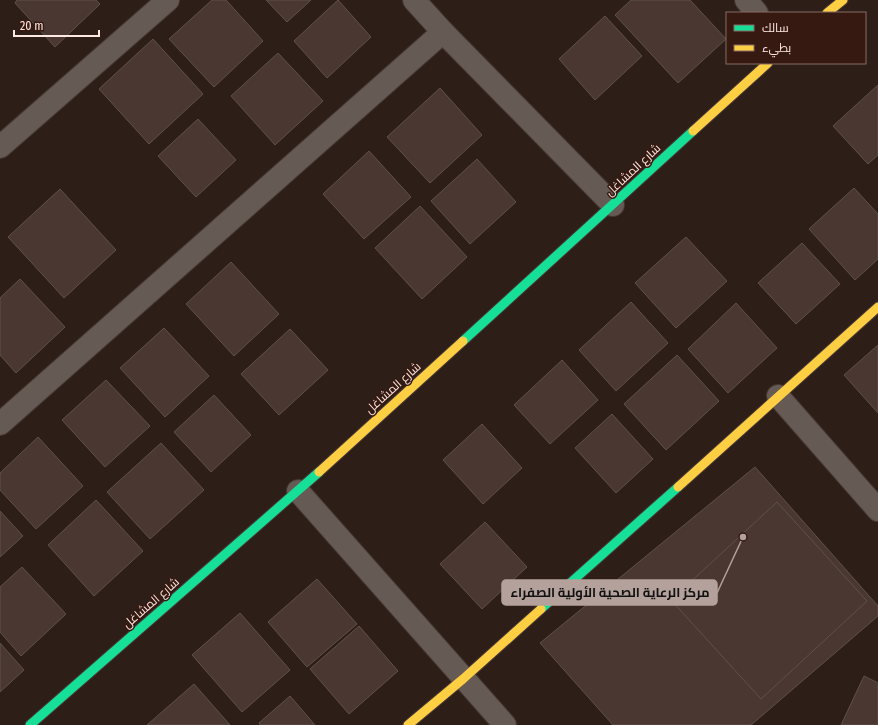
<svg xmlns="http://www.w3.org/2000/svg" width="878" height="725" viewBox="0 0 878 725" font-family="'Fira Sans Condensed',Cairo,sans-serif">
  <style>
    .building { fill: #4a3731; stroke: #5e514c }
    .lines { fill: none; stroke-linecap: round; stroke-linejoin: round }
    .street-casing { stroke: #473936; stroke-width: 24 }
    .fast-casing { stroke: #473936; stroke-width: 11 }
    .slow-casing { stroke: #473936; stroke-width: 11 }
    .street { stroke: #665a55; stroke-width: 22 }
    .fast { stroke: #16e098; stroke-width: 9 }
    .slow { stroke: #ffcf43; stroke-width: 9 }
    .labels { text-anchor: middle; stroke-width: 3; stroke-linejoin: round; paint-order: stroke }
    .street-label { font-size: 12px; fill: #fde8e2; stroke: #361910 }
    .leader { fill: none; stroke: #b5a19b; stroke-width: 1.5 }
    .callout-dot { fill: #b5a19b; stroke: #361910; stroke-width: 1.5 }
    .callout { fill: #b5a19b; stroke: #b5a19b; stroke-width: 1.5 }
    .callout-label { font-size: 13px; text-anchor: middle; font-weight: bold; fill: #111 }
  </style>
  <rect width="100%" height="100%" fill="#2e1e18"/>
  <g class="building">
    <polygon points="17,0 96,0 100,4 55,47 15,3"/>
    <polygon points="212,0 226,0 263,41 214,87 169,39"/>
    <polygon points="266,0 311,0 287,22"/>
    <polygon points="338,0 371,37 327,78 294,41"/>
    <polygon points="631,0 690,0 726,39 678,83 615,15"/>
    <polygon points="605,16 642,56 595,100 559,59"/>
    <polygon points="153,39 203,94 149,144 99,89"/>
    <polygon points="278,53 323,101 275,145 231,96"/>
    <polygon points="878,85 878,155 868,164 833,126"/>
    <polygon points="440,88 482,135 430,183 387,137"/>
    <polygon points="198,119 236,160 196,197 158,156"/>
    <polygon points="369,151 411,197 364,239 323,194"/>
    <polygon points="477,159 516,202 470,244 431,201"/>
    <polygon points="854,188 878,214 878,259 855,280 809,229"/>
    <polygon points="60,189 116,250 64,298 8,237"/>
    <polygon points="420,206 467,257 422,299 375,248"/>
    <polygon points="686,237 727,281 676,328 635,283"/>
    <polygon points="802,243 840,284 796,324 758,283"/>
    <polygon points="231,262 279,314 234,356 186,304"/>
    <polygon points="20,279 65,327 16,373 0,355 0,298"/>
    <polygon points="631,302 668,343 616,391 579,350"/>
    <polygon points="736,303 777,348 728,393 688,349"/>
    <polygon points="164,328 209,376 165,417 120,368"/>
    <polygon points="290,329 328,370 279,415 241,374"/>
    <polygon points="878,345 878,413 844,375"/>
    <polygon points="677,355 719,401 666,450 624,404"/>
    <polygon points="562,360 598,400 550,444 514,405"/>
    <polygon points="106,380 150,426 105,467 62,420"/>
    <polygon points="214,395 251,435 211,472 174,432"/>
    <polygon points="612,414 653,459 616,493 575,448"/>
    <polygon points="482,424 522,468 483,504 443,460"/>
    <polygon points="38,437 83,486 36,529 0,490 0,473"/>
    <polygon points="161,443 204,490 150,539 107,492"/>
    <polygon points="755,467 878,606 878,616 751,725 613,725 540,643"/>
    <polygon points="96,500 143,551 94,596 48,545"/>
    <polygon points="777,502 867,601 761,699 671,600"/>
    <polygon points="0,511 23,536 0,557"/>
    <polygon points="485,522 527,567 482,609 440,564"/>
    <polygon points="22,567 66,614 21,656 0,632 0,587"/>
    <polygon points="317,579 357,624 307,667 268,622"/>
    <polygon points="240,613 290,670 242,712 192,655"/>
    <polygon points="359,626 398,671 349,714 310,669"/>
    <polygon points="0,643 24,670 0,692"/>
    <polygon points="864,676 878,683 878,725 841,725"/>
    <polygon points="194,684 230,725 147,725"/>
    <polygon points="290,696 315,725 260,725 259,723"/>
  </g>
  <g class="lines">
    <g class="street-casing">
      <g id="street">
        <polyline points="414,0 443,32 613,205"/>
        <polyline points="746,0 757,13"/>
        <polyline points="0,147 168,0"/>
        <polyline points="778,396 878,510"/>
        <polyline points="0,424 443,32"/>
        <polyline points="298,491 505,725"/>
      </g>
    </g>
    <g class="fast-casing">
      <g id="fast">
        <polyline points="463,341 693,131"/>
        <polyline points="541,609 678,487"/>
        <polyline points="30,725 319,472"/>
      </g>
    </g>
    <g class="slow-casing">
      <g id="slow">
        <polyline points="827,13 843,0"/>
        <polyline points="693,131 768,63"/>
        <polyline points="319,472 463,341"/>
        <polyline points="678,487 878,307"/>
        <polyline points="408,725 463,679 541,609"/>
      </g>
    </g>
    <use href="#street" class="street"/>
    <use href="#fast" class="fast"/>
    <use href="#slow" class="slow"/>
  </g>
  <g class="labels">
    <g class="street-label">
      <text transform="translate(633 170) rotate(-43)" y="4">شارع المشاغل</text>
      <text transform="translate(393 388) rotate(-42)" y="4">شارع المشاغل</text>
      <text transform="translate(151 603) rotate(-41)" y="4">شارع المشاغل</text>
    </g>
  </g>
  <path class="leader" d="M743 537L717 593"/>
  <circle class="callout-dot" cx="743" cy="537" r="4"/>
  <rect class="callout" x="502" y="580" width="215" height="25" rx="4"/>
  <g class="callout-label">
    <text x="610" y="597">مركز الرعاية الصحية الأولية الصفراء</text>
  </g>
  <rect x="726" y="12" width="140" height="52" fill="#361910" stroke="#866c64"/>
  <rect x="734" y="25" width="20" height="6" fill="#16e098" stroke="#866c64"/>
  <text x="762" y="32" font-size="12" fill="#fde8e2">سالك</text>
  <rect x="734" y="45" width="20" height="6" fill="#ffcf43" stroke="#866c64"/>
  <text x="762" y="52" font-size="12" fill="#fde8e2">بطيء</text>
  <path d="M14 30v6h85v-6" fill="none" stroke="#fde8e2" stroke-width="2"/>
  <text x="20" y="30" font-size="12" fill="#fde8e2" stroke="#361910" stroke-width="3" paint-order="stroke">20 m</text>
</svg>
